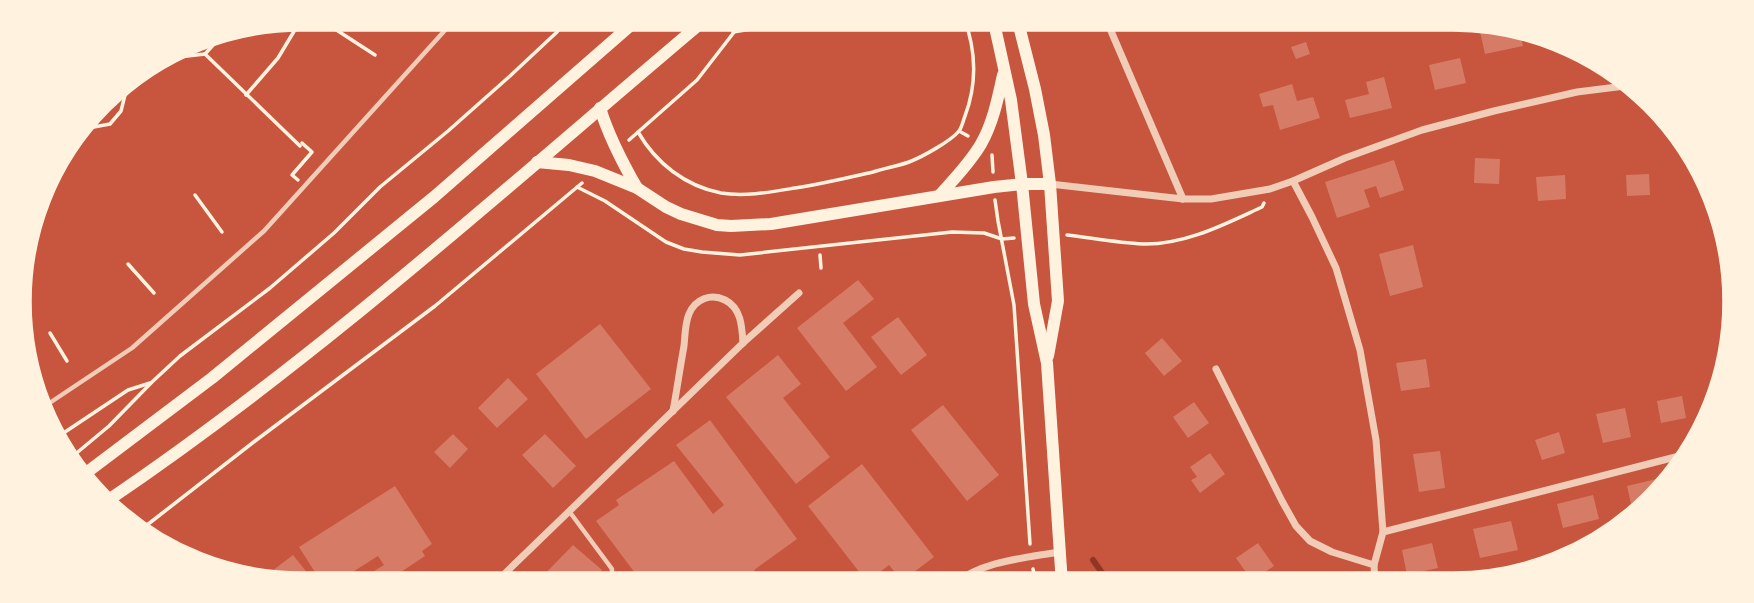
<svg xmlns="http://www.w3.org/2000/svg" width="1754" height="603" viewBox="0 0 1754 603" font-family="Overpass,sans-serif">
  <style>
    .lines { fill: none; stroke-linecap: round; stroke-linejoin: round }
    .stream { stroke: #8f3625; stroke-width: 6 }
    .building { fill: #d67c66 }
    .path { stroke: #fff3e0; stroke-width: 3.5 }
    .service { stroke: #f1ccb7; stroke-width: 4.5 }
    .minor { stroke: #f1ccb7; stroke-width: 7 }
    .secondary { stroke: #fff3e0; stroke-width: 12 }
    .rim { fill: none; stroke: #fff3e0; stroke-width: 3.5 }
  </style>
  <rect width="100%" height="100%" fill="#c8553d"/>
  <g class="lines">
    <polyline class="stream" points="1093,560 1110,584"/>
  </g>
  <g class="building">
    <polygon points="1496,23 1519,26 1523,46 1485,54 1479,27"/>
    <polygon points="1306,42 1310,54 1296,59 1291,47"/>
    <polygon points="1460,58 1466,83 1435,90 1429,65"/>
    <polygon points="1384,77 1392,108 1350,118 1345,100 1369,94 1366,82"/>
    <polygon points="1292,84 1297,101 1313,97 1320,118 1280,130 1273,105 1263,107 1259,94"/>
    <polygon points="1690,149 1698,159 1701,167 1690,168"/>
    <polygon points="1475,158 1500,159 1499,184 1474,183"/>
    <polygon points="1394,160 1404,190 1380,198 1376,186 1364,190 1370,207 1337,218 1325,182"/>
    <polygon points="1649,174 1650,195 1627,196 1626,175"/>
    <polygon points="1565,175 1566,199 1538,201 1536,177"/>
    <polygon points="1413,245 1423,287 1390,296 1379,254"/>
    <polygon points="858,280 874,299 843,323 877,367 846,391 797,328"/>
    <polygon points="898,317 927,355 901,375 871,337"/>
    <polygon points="600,324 651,389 586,439 536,374"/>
    <polygon points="1162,338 1182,361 1164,376 1145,353"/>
    <polygon points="778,355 801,384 783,398 830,457 796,484 726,397"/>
    <polygon points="1426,359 1430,387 1401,391 1396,363"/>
    <polygon points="508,378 528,399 497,428 478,408"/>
    <polygon points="1682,396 1686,418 1661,423 1657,401"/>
    <polygon points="1194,402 1209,423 1188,438 1173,417"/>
    <polygon points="943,405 999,475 967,501 911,430"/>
    <polygon points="1625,408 1631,437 1603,443 1596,414"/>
    <polygon points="710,420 797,539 754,570 765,585 644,585 596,521 619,505 616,500 674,461 713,514 724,505 676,445"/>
    <polygon points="1559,432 1565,453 1542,460 1535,440"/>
    <polygon points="453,434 468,449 450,468 434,452"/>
    <polygon points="545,434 576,466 553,488 522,455"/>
    <polygon points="1440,451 1445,488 1419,492 1413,454"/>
    <polygon points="1210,453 1225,474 1200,493 1191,480 1197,477 1190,467"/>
    <polygon points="862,464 934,557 902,581 889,565 867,582 808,506"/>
    <polygon points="1669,476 1670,478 1644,510 1633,513 1627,486"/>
    <polygon points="395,486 432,544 422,551 425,556 398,574 405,585 351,585 384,565 378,556 332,585 323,585 299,547"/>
    <polygon points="1593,495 1599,519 1563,528 1557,504"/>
    <polygon points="1511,521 1518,550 1480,558 1473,529"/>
    <polygon points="1258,543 1274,566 1252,581 1236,558"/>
    <polygon points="1432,543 1438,568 1407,575 1402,550"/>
    <polygon points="573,545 602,570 587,585 534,585"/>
    <polygon points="293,555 313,580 306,585 301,585 260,580"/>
  </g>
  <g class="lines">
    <g class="path">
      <polyline points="318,18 375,55"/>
      <polyline points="733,32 776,25 791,18"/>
      <polyline points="224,33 205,54 300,146"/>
      <polyline points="190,41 194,39"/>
      <polyline points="161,59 205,54"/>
      <polyline points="138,73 149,66"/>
      <polyline points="246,95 278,58 302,18"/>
      <polyline points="83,129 110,124 121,111 129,79"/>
      <polyline points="959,131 968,136"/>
      <path d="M638,132C656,163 685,186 721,193C745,197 771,192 795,188C822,184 847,178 873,172C885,168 898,166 909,162C922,157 951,141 959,131C962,127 963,121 965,116C977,84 976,50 964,18"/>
      <polyline points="629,140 697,80 745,18"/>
      <polyline points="992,155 993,172"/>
      <polyline points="298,180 292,175 312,152 302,143"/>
      <polyline points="577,187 605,201 666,242 684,249 702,252 740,255 952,232 984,233 1002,239 1014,238"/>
      <polyline points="195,195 222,232"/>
      <polyline points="995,200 998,221 1014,305 1030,544"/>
      <path d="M1067,235C1092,238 1118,243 1143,244C1185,245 1225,224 1262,207L1264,203"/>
      <polyline points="820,255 821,268"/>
      <polyline points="128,264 154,293"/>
      <polyline points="50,333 67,361"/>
      <polyline points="56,438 128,390 150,383"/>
      <polyline points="67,461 109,426 152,382 180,356 270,288 334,233 380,187 448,131 510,76 557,32 568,18"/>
      <polyline points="138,532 255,441 435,306 582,183"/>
      <polyline points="1033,569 1036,584"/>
    </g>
    <g class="service">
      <polyline points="42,408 132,348 264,231 456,18"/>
      <polyline points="569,511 612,569 611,585"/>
    </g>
    <g class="minor">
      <polyline points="1110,18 1111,31 1183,199"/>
      <polyline points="1293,181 1312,217 1336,268 1360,350 1376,440 1383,532 1374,565"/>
      <polyline points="1050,184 1183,199 1211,199 1270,189 1293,181 1345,158 1422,130 1494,111 1577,92 1633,85"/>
      <polyline points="1216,369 1282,501 1296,526 1310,541 1332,552 1374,565 1375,583"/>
      <path d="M673,411C677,389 680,368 684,346C685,336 685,323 689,314C695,299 711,293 725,300C741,308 742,326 743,343"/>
      <polyline points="1383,532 1691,453"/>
      <path d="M954,584C982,561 1025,558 1059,552"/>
      <polyline points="493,585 743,343 799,293"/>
    </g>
    <g class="secondary">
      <polyline points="993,18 1011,100 1022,184 1034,304 1047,363 1062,584"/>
      <polyline points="1017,18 1035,89 1044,135 1050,184 1058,301 1048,356"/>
      <path d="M600,108C609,137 622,162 637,188"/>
      <polyline points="537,162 569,165 595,171 637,188 666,207 681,214 717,225 731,226 771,224 994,187 1022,184 1050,184"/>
      <path d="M939,196C954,179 970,163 981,144C993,123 998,98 1003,75"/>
      <polyline points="82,476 212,378 434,197 639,18"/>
      <path d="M107,501C320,357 511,183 707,18"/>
    </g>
  </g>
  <path d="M0 0H1754V603H0ZM301 30H1453A271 271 0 0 1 1724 301V302A271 271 0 0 1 1453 573H301A271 271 0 0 1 30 302V301A271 271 0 0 1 301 30Z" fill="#fff3e0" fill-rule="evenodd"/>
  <path class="rim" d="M301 30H1453A271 271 0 0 1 1724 301V302A271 271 0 0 1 1453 573H301A271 271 0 0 1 30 302V301A271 271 0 0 1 301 30Z"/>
</svg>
